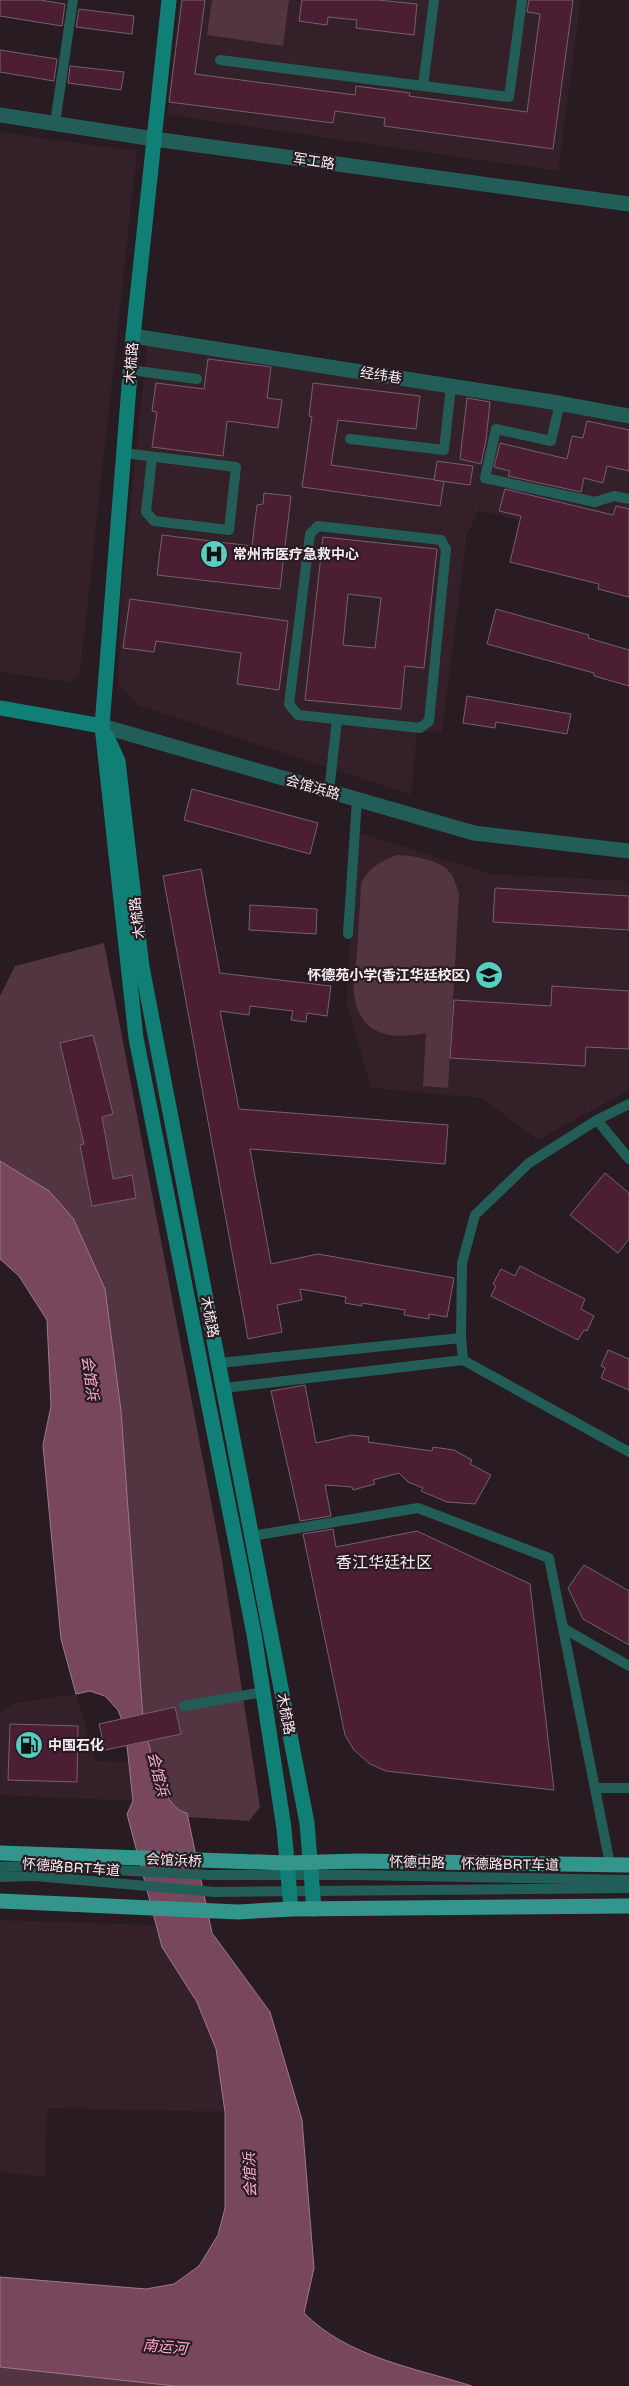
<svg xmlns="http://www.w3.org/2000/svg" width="629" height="2386" viewBox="0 0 629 2386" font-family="'Varela Round','Noto Sans SC',sans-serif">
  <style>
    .built { fill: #342029 }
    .green { fill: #533542 }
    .water { fill: #78475d; stroke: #9e798a }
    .building { fill: #4b1e34; stroke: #736269; fill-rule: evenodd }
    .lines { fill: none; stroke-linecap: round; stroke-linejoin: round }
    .lane { stroke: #235d57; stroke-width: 10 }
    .street { stroke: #235d57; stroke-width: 15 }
    .secondary { stroke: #107f76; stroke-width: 15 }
    .primary { stroke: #33958c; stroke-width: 15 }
    .labels { text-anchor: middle; stroke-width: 4.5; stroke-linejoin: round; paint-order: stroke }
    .street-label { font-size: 14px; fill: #f8eef2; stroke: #281b21 }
    .poi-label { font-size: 14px; font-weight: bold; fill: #f8eef2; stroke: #281b21; text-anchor: start }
    .water-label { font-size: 15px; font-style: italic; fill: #fdaccf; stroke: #281b21 }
    .quarter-label { font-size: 16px; fill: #f8eef2; stroke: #281b21 }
  </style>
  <rect width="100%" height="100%" fill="#281b21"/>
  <g class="built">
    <polygon points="180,0 581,0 558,171 167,115"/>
    <polygon points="0,132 137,151 80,674 70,682 0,672"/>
    <polygon points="147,345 554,409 629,425 629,546 478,510 467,535 442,732 417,731 411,795 138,705 118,683 121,593"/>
    <polygon points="360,833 491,874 629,881 629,1090 538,1140 481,1098 371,1088 347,1005 349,945"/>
    <polygon points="76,1694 96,1761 129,1762 133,1801 0,1795 0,1712 16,1703"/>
    <polygon points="0,1920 156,1925 162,1947 197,2002 216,2049 225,2112 47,2108 45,2177 0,2172"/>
  </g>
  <g class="green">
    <polygon points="212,0 289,0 283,46 207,35"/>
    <path d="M397,855C413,856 442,859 452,875C455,881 457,888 459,894L448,1088L423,1086L426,1033C390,1040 359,1036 354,993C352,981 356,966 357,954C358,931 360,907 361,884C369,867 380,862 397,855Z"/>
    <path d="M104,943L221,1554L260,1807L249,1821L188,1817L187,1813C160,1809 149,1743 143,1719L121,1411L105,1289L73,1218L49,1191L0,1161V996L15,966Z"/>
    <polygon points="0,2367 175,2386 0,2386"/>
  </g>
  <path class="water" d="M0,1161L49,1191L73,1218L105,1289L121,1411L143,1719C149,1743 160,1809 187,1813L212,1933L270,2012L302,2120L314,2268L304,2313C347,2357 415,2368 472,2386H175L0,2367V2277L146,2289L174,2284L199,2266L218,2235L225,2208V2112L216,2049L197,2002L162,1947L127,1814L133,1801L125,1728L118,1710L105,1696L90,1691L76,1694L61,1639L43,1445L51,1406L47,1320L19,1276L0,1259Z"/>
  <g class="building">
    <polygon points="0,0 40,0 65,4 62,26 0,16"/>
    <polygon points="182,0 205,0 195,74 355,95 356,86 410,93 409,96 527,112 540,14 527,12 529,0 573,0 553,149 384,126 385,118 335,111 333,123 169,102"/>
    <polygon points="302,0 378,0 417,4 414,35 356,28 357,20 328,17 327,25 299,21"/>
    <polygon points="79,9 134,16 132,34 76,27"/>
    <polygon points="0,50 57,59 54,81 0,72"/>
    <polygon points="70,66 124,72 121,90 68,83"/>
    <polygon points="208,359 271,367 267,398 282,400 278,428 227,421 223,456 152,447 157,412 152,411 156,383 204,389"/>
    <polygon points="313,383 420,396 416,429 338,420 331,465 444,481 440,506 302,487 312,417 309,416"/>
    <polygon points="467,398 490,402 486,440 481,464 460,459"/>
    <polygon points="587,421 629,430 629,471 607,466 603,483 584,478 581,492 508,476 510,471 494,467 500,443 567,459 572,436 583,438"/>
    <polygon points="437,461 473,466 470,485 434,480"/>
    <polygon points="505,489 613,515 616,506 629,509 629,597 598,589 599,584 510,562 521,516 499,511"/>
    <polygon points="264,493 291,496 280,589 157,575 162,535 252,546 257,505 263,504"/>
    <path d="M323,537L437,549L424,668L405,666L401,709L305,700ZM348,594L381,598L375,648L343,645Z"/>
    <polygon points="130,599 288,621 279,690 237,684 241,653 156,641 154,652 123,648"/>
    <polygon points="496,609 589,635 588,638 629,650 629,686 594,676 594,673 487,644"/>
    <polygon points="467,696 571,714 567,734 496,722 495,728 463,723"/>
    <polygon points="192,789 318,823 310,854 184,820"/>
    <polygon points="201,869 220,973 331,986 327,1016 307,1013 306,1022 291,1020 293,1011 250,1006 249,1015 220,1011 239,1109 448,1125 445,1164 250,1149 271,1264 318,1254 454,1278 447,1317 429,1314 429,1319 404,1315 405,1310 362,1303 362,1306 345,1303 346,1297 300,1289 302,1300 277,1305 282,1332 248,1339 163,876"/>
    <polygon points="495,888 629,896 629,930 493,922"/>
    <polygon points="250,905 317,909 316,934 249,930"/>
    <polygon points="552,986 629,991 629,1049 586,1047 585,1066 450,1058 454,1000 551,1006"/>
    <polygon points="93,1035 113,1114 102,1117 113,1179 132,1175 136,1198 92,1206 80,1145 84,1144 60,1043"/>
    <polygon points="605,1173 629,1193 629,1239 618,1253 570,1215"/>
    <polygon points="520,1266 585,1299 581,1309 594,1316 587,1331 584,1330 578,1340 491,1296 496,1286 493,1284 501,1269 515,1276"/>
    <polygon points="608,1350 629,1359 629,1390 601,1378 605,1368 601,1366"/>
    <polygon points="305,1385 316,1443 352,1435 369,1437 368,1442 432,1451 433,1447 454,1450 472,1460 470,1464 491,1475 475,1504 447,1502 421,1491 423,1488 408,1482 399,1473 373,1480 375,1484 353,1490 352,1487 325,1485 331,1516 300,1521 271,1391"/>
    <polygon points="333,1529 336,1547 417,1531 530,1584 554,1790 386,1771 370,1764 354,1750 345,1735 303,1534"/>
    <polygon points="584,1565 629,1591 629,1645 583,1619 568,1588"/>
    <polygon points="175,1707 181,1734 105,1750 99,1724"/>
    <polygon points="10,1724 78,1726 77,1782 8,1780"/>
  </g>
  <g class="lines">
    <g class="lane">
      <polyline points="220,60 509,97 522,0"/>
      <polyline points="423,86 434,0"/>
      <polyline points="55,123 73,0"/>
      <polyline points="131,370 197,379"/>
      <polyline points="560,403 551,441 496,429 485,478 595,502 614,496 629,499"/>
      <polyline points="350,439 444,450 451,386"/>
      <polyline points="124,453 236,467 229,530 154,521 146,512 152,457"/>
      <polygon points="318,526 441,540 446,549 429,721 420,728 298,715 289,704 310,534"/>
      <polyline points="329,792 337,719"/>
      <polyline points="348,934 357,800"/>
      <polyline points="629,1104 597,1120 529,1163 475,1215 462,1263 461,1338 463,1360 629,1452"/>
      <polyline points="597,1120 629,1159"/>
      <polyline points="219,1363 461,1338"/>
      <polyline points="224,1388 463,1360"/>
      <polyline points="252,1536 418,1508 549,1558 610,1864"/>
      <polyline points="563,1628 629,1666"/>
      <polyline points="184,1706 263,1692"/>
      <polyline points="595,1788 629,1788"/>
      <polyline points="0,1867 35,1866 210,1875 355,1875 629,1880"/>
      <polyline points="0,1877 35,1876 214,1892 629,1888"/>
    </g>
    <g class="street">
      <polyline points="0,115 154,139 629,204"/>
      <polyline points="133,336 552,402 629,416"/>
      <polyline points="102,726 474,833 629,851"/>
    </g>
    <g class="secondary">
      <polyline points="169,0 133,336 102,726 136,1038 254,1634 284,1828 291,1909"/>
      <polyline points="0,708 102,726"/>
      <polyline points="107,737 118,761 142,967 307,1823 314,1909"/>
    </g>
    <g class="primary">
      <polyline points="0,1853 287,1863 358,1861 629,1865"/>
      <polyline points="0,1901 238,1912 291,1909 629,1906"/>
    </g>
  </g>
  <defs>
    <g id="hospital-disc" transform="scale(1.4375)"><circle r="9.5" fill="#57cec2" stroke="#281b21"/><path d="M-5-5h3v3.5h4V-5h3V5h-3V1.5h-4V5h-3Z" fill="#111"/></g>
    <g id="school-disc" transform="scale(1.4375)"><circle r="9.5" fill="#57cec2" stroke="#281b21"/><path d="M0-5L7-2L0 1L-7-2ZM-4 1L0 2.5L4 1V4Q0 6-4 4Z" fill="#111"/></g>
    <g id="fuel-disc" transform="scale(1.4375)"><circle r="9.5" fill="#57cec2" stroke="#281b21"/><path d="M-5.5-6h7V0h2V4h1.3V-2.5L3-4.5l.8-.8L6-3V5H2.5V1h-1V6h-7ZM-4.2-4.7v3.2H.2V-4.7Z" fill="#111"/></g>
  </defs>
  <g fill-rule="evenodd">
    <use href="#hospital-disc" x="214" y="554"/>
    <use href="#school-disc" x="489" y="975"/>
    <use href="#fuel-disc" x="29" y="1745"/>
  </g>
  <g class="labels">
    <g class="street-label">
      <text transform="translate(314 161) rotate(8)" y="5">军工路</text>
      <text transform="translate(131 363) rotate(-85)" y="5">木梳路</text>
      <text transform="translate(381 375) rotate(9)" y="5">经纬巷</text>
      <text transform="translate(313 787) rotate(16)" y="5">会馆浜路</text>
      <text transform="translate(137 918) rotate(-97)" y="5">木梳路</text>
      <text transform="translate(210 1317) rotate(79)" y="5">木梳路</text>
      <text transform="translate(286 1714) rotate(79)" y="5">木梳路</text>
      <text transform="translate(174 1860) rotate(3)" y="5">会馆浜桥</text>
      <text transform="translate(417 1862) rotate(1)" y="5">怀德中路</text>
      <text transform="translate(510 1864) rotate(1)" y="5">怀德路BRT车道</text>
      <text transform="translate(71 1867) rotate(4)" y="5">怀德路BRT车道</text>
    </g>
    <g class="poi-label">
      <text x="233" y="559">常州市医疗急救中心</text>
      <text x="470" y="980" text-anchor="end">怀德苑小学(香江华廷校区)</text>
      <text x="48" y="1750">中国石化</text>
    </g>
    <g class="water-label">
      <text transform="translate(90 1378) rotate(82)" y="5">会馆浜</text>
      <text transform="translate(158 1774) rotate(76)" y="5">会馆浜</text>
      <text transform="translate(250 2175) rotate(-92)" y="5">会馆浜</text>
      <text transform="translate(165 2347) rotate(5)" y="5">南运河</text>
    </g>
    <g class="quarter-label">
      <text x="384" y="1568">香江华廷社区</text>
    </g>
  </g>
</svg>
